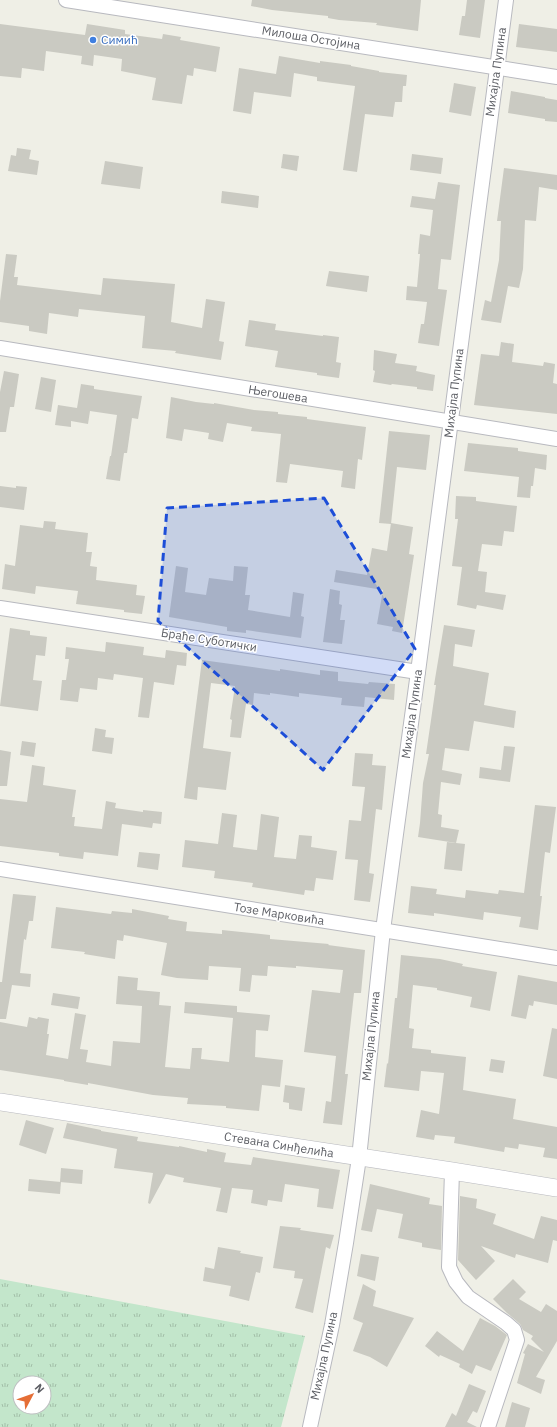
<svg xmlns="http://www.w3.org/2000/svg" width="557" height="1427" viewBox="0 0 557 1427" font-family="'IBM Plex Sans',sans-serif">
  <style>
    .grass { fill: url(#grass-tufts); fill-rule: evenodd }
    .building { fill: #cacac2 }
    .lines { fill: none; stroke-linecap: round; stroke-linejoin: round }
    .minor-casing { stroke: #b8b9bf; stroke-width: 16 }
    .tertiary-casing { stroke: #b8b9bf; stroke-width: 18 }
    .minor { stroke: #fff; stroke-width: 14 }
    .tertiary { stroke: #fff; stroke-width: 17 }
    .marked { fill: #1d4ed8; fill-opacity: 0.2; stroke: #1d4ed8; stroke-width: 3; stroke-dasharray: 8 5; stroke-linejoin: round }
    .shop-dot { fill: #3f7fe0; stroke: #fff; stroke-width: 1.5 }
    .labels { text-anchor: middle; stroke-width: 3; stroke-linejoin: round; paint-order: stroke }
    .street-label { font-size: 12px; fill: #5d5f65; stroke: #fff }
    .shop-label { font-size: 12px; fill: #366cbe; stroke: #fff; text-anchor: start }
  </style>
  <defs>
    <pattern id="grass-tufts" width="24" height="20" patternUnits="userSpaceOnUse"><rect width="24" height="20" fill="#c3e6cb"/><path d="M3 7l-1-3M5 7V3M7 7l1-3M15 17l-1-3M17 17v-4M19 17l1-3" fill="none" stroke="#a2bea8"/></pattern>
  </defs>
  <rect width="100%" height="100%" fill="#efefe6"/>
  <path class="grass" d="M0,1279L305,1336L281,1427H0ZM20,1383H44V1407H20Z"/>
  <g class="building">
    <polygon points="252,0 421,0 418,31 376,25 377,23 339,20 328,18 328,16 272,10 251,6"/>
    <polygon points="467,0 485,0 480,38 459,35 462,16 465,16"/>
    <polygon points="0,24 85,35 87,24 125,30 125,34 162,39 163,34 181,37 180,40 220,47 216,72 194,68 193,76 187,75 182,104 152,100 156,78 121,71 122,59 94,55 93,66 81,64 82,56 46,51 44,71 22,68 21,78 0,76"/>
    <polygon points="519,24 557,29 557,52 516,47"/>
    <polygon points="279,56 320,63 320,61 351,65 351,66 379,71 379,72 407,75 406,86 403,86 402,102 395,102 393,117 365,114 357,172 343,170 355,86 317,81 317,77 294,73 291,97 254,92 251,114 233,111 239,68 276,74"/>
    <polygon points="454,83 476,87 471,116 449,112"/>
    <polygon points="511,91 545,97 545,98 557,100 557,122 545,121 545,119 508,113"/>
    <polygon points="17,148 31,150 29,159 39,161 37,175 8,171 11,155 16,156"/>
    <polygon points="283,154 299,156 297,171 281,168"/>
    <polygon points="412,154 443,158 441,174 410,170"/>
    <polygon points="105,161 143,167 140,189 101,184"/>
    <polygon points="504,168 557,175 557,190 539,187 536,221 525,220 523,269 519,288 508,286 501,323 481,320 485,300 491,302 499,260 501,221 497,221"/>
    <polygon points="438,182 460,185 451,260 441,259 438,289 447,290 439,346 418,343 421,324 424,324 427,302 406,300 407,286 417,287 420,254 418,254 420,234 430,236 433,210 410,207 412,196 435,199"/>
    <polygon points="222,191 259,196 258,208 221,203"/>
    <polygon points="6,254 17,255 14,277 18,277 17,285 101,295 103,278 175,284 171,322 202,328 206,299 225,302 219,341 224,342 221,360 175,353 176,351 142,348 145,316 79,309 78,317 49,313 47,334 29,331 29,326 0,322 0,301"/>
    <polygon points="329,271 369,276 367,292 326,286"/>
    <polygon points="249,320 276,324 275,330 323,336 323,335 339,337 336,362 341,363 339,378 317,375 317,373 275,367 278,351 245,346"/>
    <polygon points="501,342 514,344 512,362 543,366 544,362 555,364 553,383 557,384 557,414 474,405 481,354 499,356"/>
    <polygon points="374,350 397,354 395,363 417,366 416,371 435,375 433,391 417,389 417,387 392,384 391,385 373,382 375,371 373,370"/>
    <polygon points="4,371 19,374 14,407 10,407 6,432 0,432 0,392"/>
    <polygon points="41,377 56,380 51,412 35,409"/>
    <polygon points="81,384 94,386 94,389 142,396 138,419 132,418 127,453 124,453 120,481 106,479 110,456 111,456 117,415 90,411 88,424 71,421 71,427 55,425 58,405 77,408"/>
    <polygon points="171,397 196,402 214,404 214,403 254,410 278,412 278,414 307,417 307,419 366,427 362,460 358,459 355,489 341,487 343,471 290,464 287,483 276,482 281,434 251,431 252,427 227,423 223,442 208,439 209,433 184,429 182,441 166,438"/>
    <polygon points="389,431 430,435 426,470 397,467 391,524 379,523"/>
    <polygon points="468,443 518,448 518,451 547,455 546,470 535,468 533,486 531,486 530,498 517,497 519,477 464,471"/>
    <polygon points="0,486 16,488 16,486 27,487 24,510 0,507"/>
    <polygon points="456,496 476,497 476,501 517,506 514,532 504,531 502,546 482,544 478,571 487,572 485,592 506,595 503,610 477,605 476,609 457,605 462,567 452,566 458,519 455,519"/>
    <polygon points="44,521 56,522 55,529 88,533 86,552 92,552 90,566 97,567 96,580 137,585 136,595 145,596 142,614 124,612 124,610 76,604 78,591 36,586 35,594 2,589 5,564 15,566 20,525 43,528"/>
    <polygon points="391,523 413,527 409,554 414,555 402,633 392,631 393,627 377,624 383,590 334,582 336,570 367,575 372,548 387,551"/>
    <polygon points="176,566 188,568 185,592 206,595 209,578 233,581 234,566 248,567 245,595 250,595 248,610 290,617 293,592 304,594 301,616 304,617 301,638 246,630 246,633 227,631 227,627 169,617"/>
    <polygon points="330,589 340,591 339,604 342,605 340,620 345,620 342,644 323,642"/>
    <polygon points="444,625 475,630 472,647 455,644 453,666 489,673 484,705 516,711 514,728 474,721 469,751 445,748 442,770 462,774 460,785 441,782 438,814 442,815 441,827 459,830 456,843 418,837 420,823 423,783 429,754 426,754 431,720 436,685 434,685"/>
    <polygon points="10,628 30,631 30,635 47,637 45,656 36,655 33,680 42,681 38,711 0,706"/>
    <polygon points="106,642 144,647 143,655 165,658 166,650 187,653 186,666 177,665 174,685 154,682 149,718 138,717 143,678 114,674 113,680 98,678 97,690 80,688 78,702 60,700 62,680 66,680 69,659 65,659 66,647 105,652"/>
    <polygon points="202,660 280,671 280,669 320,675 320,670 338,672 338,681 368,684 369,682 395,684 394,700 365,697 364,707 341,705 342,698 299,693 299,697 270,693 270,695 254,693 253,705 246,704 241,738 230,737 232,720 230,719 235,686 211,683 203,748 231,752 226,790 198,787 197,800 184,798"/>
    <polygon points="95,728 106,730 105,737 114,738 112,754 92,751"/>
    <polygon points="22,741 36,743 34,757 20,755"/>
    <polygon points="504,746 515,747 510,782 479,778 480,767 501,770"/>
    <polygon points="0,750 11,752 7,786 0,786"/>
    <polygon points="355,753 373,754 372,765 386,766 382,810 376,809 369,873 374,874 370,902 354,900 358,860 345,859 349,820 361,821 365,787 352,786"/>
    <polygon points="32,765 45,767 43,785 76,790 72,817 75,817 74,826 102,829 106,801 116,803 115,808 143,812 143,810 162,812 161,824 153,823 152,828 122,824 118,856 84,852 83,859 59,856 59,853 0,846 0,799 27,802"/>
    <polygon points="535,805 556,807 550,853 545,852 540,896 542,896 538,930 519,927 521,917 484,912 483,920 434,913 434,916 408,913 411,886 437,889 436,894 465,898 466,890 498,894 499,890 524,893"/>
    <polygon points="222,813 237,815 233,847 257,850 261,814 279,817 274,857 296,859 299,835 312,836 311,847 337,851 333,880 316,878 314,891 305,890 304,895 252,887 253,883 214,878 215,871 182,867 185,840 218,844"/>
    <polygon points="447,842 465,844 462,871 444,869"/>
    <polygon points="139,852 160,854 158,870 137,867"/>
    <polygon points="13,894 36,896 33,921 29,921 26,940 24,939 20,973 31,974 30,987 12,985 6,1019 0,1019 0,982 2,982"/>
    <polygon points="56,907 111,914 112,911 132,913 132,909 169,916 168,919 187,922 186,931 222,934 222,930 270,935 270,939 329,944 328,945 365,950 361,993 354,993 345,1074 348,1074 342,1125 323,1123 326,1101 331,1102 336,1056 304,1052 312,990 340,993 343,970 296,966 296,968 268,966 267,976 252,975 250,992 239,991 241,968 209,966 208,980 177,978 161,975 167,943 124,935 123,941 117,940 115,959 84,954 85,952 51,948"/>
    <polygon points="401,955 440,959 463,964 462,966 497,972 490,1011 470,1007 472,997 437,990 437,988 413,985 409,1028 414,1029 412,1048 431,1050 431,1053 466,1057 463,1090 516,1099 513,1119 557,1127 557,1159 543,1157 545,1148 519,1144 518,1149 505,1147 504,1152 454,1143 455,1137 435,1135 434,1140 416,1137 421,1110 439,1114 444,1073 421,1071 419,1091 384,1087 387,1063 388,1064 395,998 397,998"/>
    <polygon points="518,975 557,982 557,1005 534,1001 533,1006 529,1005 526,1019 511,1016"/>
    <polygon points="118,976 138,978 137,990 160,992 159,1005 171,1006 165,1067 190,1069 192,1048 202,1048 201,1059 229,1062 233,1018 184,1013 185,1002 237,1006 237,1012 270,1015 268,1031 256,1030 255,1057 283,1060 280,1087 262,1085 259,1111 226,1108 226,1106 187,1104 188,1098 153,1095 88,1083 88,1085 64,1081 64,1080 0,1070 0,1022 27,1027 29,1017 37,1019 38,1017 49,1019 47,1034 49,1034 46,1055 68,1059 75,1013 86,1015 80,1049 88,1050 86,1062 111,1066 113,1041 140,1043 142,1006 116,1004"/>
    <polygon points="53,993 80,997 78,1009 51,1005"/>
    <polygon points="552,1028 557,1029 557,1079 543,1076"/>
    <polygon points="491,1059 505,1061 503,1073 489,1071"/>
    <polygon points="285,1085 305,1088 302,1111 289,1109 289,1103 283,1102"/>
    <polygon points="26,1120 54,1128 46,1154 19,1145"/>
    <polygon points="67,1123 101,1130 101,1131 138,1137 137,1141 179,1147 179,1146 207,1152 207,1149 226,1153 224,1162 251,1165 253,1157 340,1170 333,1209 317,1207 319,1189 285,1184 282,1202 268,1200 267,1206 251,1203 253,1190 232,1188 227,1213 216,1211 221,1188 183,1182 184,1178 166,1174 150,1204 148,1203 153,1173 114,1168 117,1149 63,1138"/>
    <polygon points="61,1168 83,1170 82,1184 60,1182"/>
    <polygon points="29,1179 61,1182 60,1194 28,1191"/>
    <polygon points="370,1184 430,1198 429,1204 442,1206 441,1250 422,1247 422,1243 398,1238 403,1214 377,1209 372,1232 361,1230"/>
    <polygon points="460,1196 477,1199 476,1208 496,1214 493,1224 534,1239 541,1216 557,1220 557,1241 553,1240 548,1263 516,1254 515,1258 481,1246 495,1261 476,1280 458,1260"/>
    <polygon points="280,1226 301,1228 300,1230 334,1235 330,1249 326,1247 313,1313 295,1308 303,1279 294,1278 295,1271 273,1268"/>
    <polygon points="218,1247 241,1251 240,1253 263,1257 260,1273 256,1272 249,1301 229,1296 231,1286 203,1281 205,1267 214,1269"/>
    <polygon points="361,1254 379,1257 375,1281 357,1276"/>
    <polygon points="513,1279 526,1292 519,1299 541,1312 546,1304 557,1311 557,1341 536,1377 545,1380 541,1394 517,1383 525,1354 523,1353 528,1344 544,1352 531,1339 533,1336 523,1330 520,1324 507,1313 493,1299"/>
    <polygon points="363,1284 376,1291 373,1306 414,1318 387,1367 370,1357 353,1351 363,1323 353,1319"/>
    <polygon points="480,1318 495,1326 507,1335 491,1371 476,1365 472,1374 459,1367 460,1364 440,1355 439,1357 425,1346 437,1331 463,1351"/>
    <polygon points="469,1384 486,1391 477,1413 473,1411 467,1422 477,1427 445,1427 452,1413 456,1416"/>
    <polygon points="512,1402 530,1408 525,1427 505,1427"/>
  </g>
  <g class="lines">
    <g class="minor-casing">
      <g id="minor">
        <polyline points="66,0 557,77"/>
        <polyline points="0,348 557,439"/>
        <polyline points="0,608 418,672"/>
        <polyline points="0,869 557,958"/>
        <polyline points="452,1171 449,1267 456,1282 468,1297 506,1323 514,1330 517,1340 488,1427"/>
        <polyline points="310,1427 332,1325 346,1243 359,1158 383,930 418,672 506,0"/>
      </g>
    </g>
    <g class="tertiary-casing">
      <polyline id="tertiary" points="0,1102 452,1171 557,1188"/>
    </g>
    <use href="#minor" class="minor"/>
    <use href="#tertiary" class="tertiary"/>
  </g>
  <path class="marked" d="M324,498L415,649L323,770L158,621L167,508Z"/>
  <circle class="shop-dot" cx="93" cy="40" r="4"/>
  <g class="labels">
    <g class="street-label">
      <text transform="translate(311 38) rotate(9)" y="4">Милоша Остојина</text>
      <text transform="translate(496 72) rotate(-82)" y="4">Михајла Пупина</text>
      <text transform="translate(454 393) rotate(-83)" y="4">Михајла Пупина</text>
      <text transform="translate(278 394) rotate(9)" y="4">Његошева</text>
      <text transform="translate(209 640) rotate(9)" y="4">Браће Суботички</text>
      <text transform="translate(412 714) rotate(-82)" y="4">Михајла Пупина</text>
      <text transform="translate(279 914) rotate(9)" y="4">Тозе Марковића</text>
      <text transform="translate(371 1036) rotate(-84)" y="4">Михајла Пупина</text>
      <text transform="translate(279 1145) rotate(9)" y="4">Стевана Синђелића</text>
      <text transform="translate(324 1356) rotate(-78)" y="4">Михајла Пупина</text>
    </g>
    <g class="shop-label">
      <text x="101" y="44">Симић</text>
    </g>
  </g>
  <g transform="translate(32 1395) rotate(49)"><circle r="19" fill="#ffffff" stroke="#bebfc1"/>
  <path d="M0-3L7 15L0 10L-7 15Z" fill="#e56e36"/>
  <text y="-6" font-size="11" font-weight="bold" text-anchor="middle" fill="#5d5f65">N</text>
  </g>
</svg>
